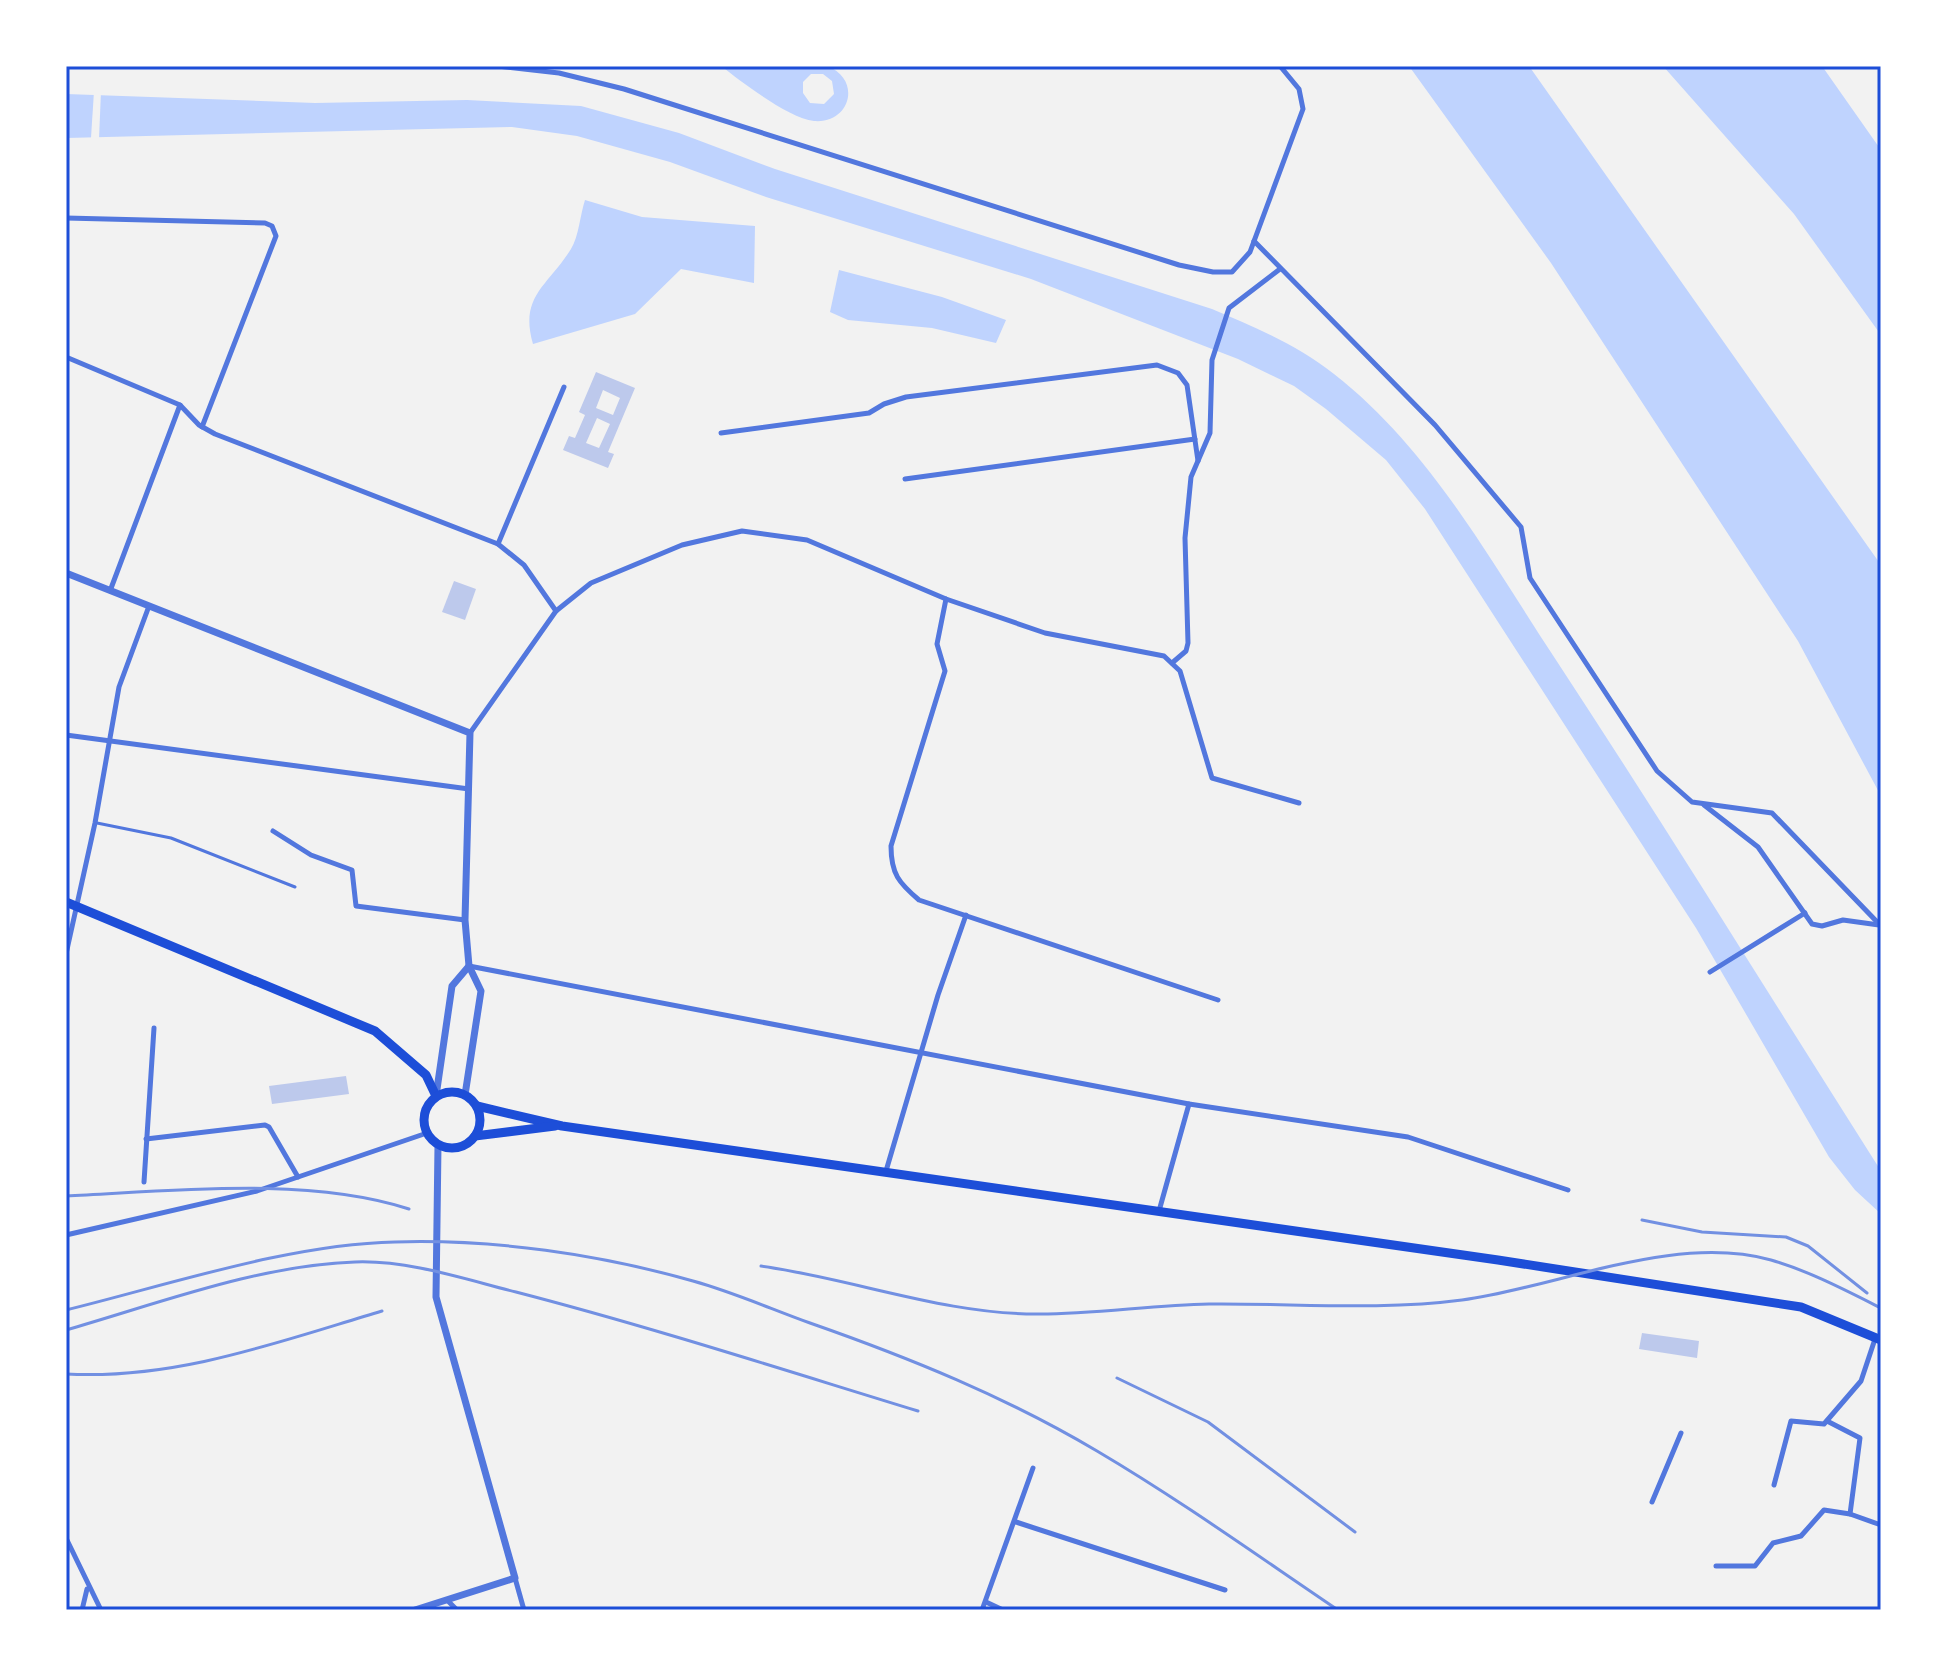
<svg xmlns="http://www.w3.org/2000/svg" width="1947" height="1676" viewBox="0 0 1947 1676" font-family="Manrope,sans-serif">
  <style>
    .water { fill: #bfd3fe; fill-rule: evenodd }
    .pier { fill: #f2f2f2 }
    .building { fill: #bdc9ec; fill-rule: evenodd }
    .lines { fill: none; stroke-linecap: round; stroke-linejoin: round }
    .service { stroke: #5277de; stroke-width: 3 }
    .minor { stroke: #5277de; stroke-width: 5 }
    .tertiary { stroke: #5277de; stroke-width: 7 }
    .primary { stroke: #1d4ed8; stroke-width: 9 }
    .rail { stroke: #7290e2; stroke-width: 3 }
    .neatline { fill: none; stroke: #1d4ed8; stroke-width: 3 }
  </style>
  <rect width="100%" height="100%" fill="#f2f2f2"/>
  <g class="water">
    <path d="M721,66H827C862,79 851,124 814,121C788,118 742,82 721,66ZM811,74H823L832,81L834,94L824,104L810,103L803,93V82Z"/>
    <polygon points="1409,66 1529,66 1881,565 1881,796 1798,641 1551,263"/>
    <polygon points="1663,66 1822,66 1881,150 1881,335 1794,214"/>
    <path d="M66,94L315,103L467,100L581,106L679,133L775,169L1212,309C1255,327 1297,345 1334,374C1430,449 1490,560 1556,660C1667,829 1773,1001 1881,1171V1214L1855,1190L1829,1157L1696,928L1425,509L1386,460L1326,409L1294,386L1238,359L1031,279L766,197L670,162L577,136L512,127L66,138Z"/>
    <path d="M585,200L642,217L755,226L754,283L681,269L635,314L533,344C519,296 548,286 571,249C579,236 580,215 585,200Z"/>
    <polygon points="839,270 942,297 1006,320 996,343 932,328 848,320 830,312"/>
  </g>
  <polygon class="pier" points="94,91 101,91 99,139 91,138"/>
  <g class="building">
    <path d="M596,372L635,388L608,452L614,454L608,468L563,450L569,436L575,438L585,415L579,412ZM603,390L620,398L613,415L596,408ZM597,418L610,424L599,448L586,443Z"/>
    <polygon points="454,581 476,589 465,620 442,612"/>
    <polygon points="346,1076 349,1094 272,1104 269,1086"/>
    <polygon points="1642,1333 1699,1341 1697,1358 1639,1349"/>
  </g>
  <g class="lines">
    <polyline class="service" points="97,823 171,838 295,887"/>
    <g class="minor">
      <polyline points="498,66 559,73 624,89 1179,265 1213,272 1232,272 1250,252 1303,109 1299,89 1280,66"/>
      <polyline points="66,218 265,223 272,226 276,236 202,427"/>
      <polyline points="1254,241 1435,425 1521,527 1530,578 1657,771 1692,802 1772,813 1881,926"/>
      <polyline points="66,357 180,405 199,425 215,434 498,544 524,565 556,611"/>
      <polyline points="721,433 869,413 884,404 906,397 1157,365 1178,373 1187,385 1198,461"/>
      <polyline points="905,479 1195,439"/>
      <polyline points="498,544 564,387"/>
      <polyline points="110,591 180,405"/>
      <path d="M946,599L937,644L945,671L891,846C891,874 899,883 919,900L1218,1000"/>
      <polyline points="1172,663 1186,651 1188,643 1185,538 1191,477 1210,433 1212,360 1229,308 1280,269"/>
      <polyline points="470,733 556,611 591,583 682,545 742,531 807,540 946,599 1045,633 1164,656 1180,671 1212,778 1299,803"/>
      <polyline points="66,735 469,789"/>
      <polyline points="1704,805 1758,847 1812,924 1822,926 1843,920 1879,925"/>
      <polyline points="273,831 311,855 352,870 356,906 465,920"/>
      <polyline points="66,954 95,823 119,687 149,606"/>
      <polyline points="469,966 1189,1104 1408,1137 1568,1190"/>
      <polyline points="1710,972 1805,913"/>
      <polyline points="146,1139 265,1125 269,1127 298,1177"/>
      <polyline points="886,1171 938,995 966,915"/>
      <polyline points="144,1182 154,1028"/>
      <polyline points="1159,1211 1189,1104"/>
      <polyline points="66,1235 257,1191 427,1133"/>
      <polyline points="1827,1421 1860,1438 1850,1514 1881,1525"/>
      <polyline points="1774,1485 1791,1421 1824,1424 1861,1381 1875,1339"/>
      <polyline points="1652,1502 1681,1433"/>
      <polyline points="1016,1522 1225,1590"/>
      <polyline points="66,1538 101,1610"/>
      <polyline points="1716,1566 1755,1566 1773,1543 1801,1536 1824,1510 1850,1514"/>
      <polyline points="515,1578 524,1610"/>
      <polyline points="448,1601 457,1610"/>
      <polyline points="986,1602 1003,1610"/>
      <polyline points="82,1610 87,1589"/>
      <polyline points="982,1610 1033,1468"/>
    </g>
    <g class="tertiary">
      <polyline points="66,573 470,733 465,920 469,966 481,991 465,1095"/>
      <polyline points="436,1096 452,986 469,966"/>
      <polyline points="415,1610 515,1578 436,1297 438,1145"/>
    </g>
    <g class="primary">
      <polyline points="66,902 375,1031 426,1075 436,1096"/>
      <circle cx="452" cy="1120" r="28"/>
      <polyline points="477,1106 562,1126 1498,1260 1801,1307 1881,1340"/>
      <polyline points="475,1136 555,1126"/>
    </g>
    <g class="rail">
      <path d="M66,1196C172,1191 308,1176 409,1209"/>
      <polyline points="1642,1220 1702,1232 1786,1237 1808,1246 1867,1293"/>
      <path d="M761,1266C854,1279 946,1315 1040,1314C1096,1314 1152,1305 1209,1304C1292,1303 1379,1311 1462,1300C1559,1287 1673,1233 1771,1260C1809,1271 1845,1290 1881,1308"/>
      <path d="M66,1310C168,1285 290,1244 395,1242C494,1239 598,1254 693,1281C733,1292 771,1309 810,1323C910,1358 1006,1397 1097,1451C1180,1500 1258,1556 1338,1610"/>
      <path d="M66,1330C157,1304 259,1265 355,1262C409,1260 464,1279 516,1292C651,1327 784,1370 918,1411"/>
      <path d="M66,1374C176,1380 278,1342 382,1311"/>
      <polyline points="1117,1378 1208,1422 1355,1532"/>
    </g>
  </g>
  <rect width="1947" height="1676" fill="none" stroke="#ffffff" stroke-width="136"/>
  <rect x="68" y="68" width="1811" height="1540" class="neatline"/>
</svg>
